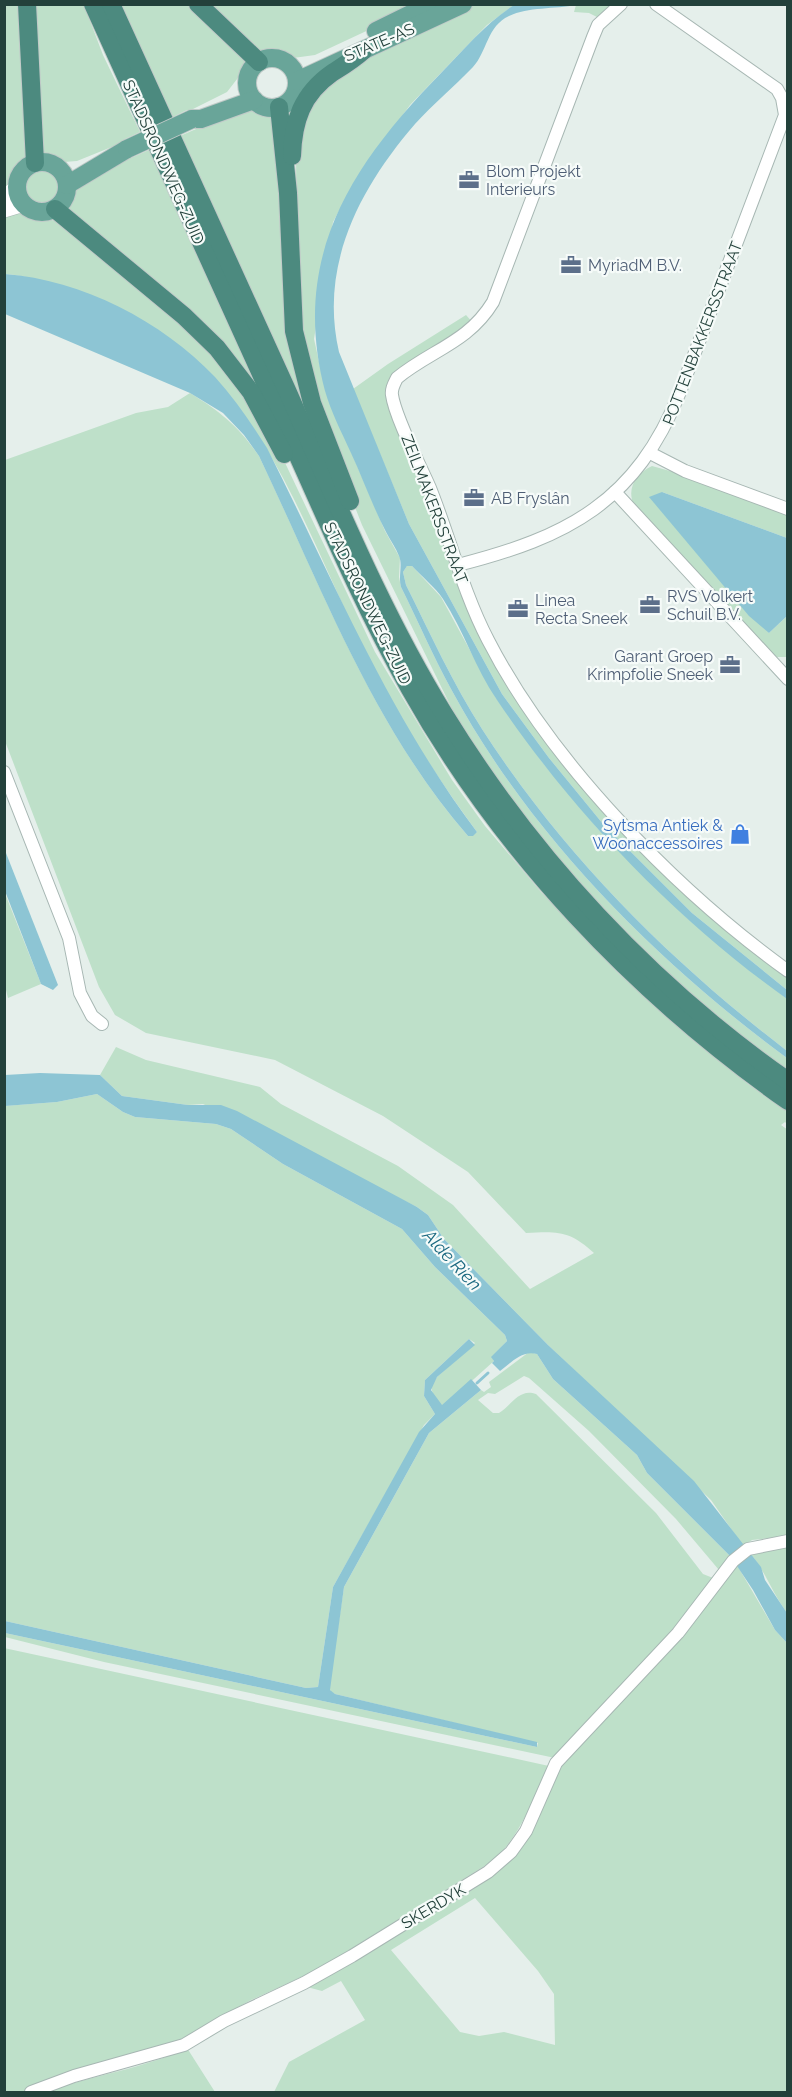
<svg xmlns="http://www.w3.org/2000/svg" width="792" height="2097" viewBox="0 0 792 2097" font-family="Raleway,sans-serif">
  <style>
    .green { fill: #bee0c9; fill-rule: evenodd }
    .water { fill: #8dc5d4 }
    .lines { fill: none; stroke-linecap: round; stroke-linejoin: round }
    .stream { stroke: #8dc5d4; stroke-width: 3 }
    .minor-casing { stroke: #a7b7b3; stroke-width: 14 }
    .tertiary-casing { stroke: #a7b7b3; stroke-width: 16 }
    .primary-casing { stroke: #c1cac8; stroke-width: 20 }
    .trunk-casing { stroke: #c1cac8; stroke-width: 20 }
    .minor { stroke: #fff; stroke-width: 12 }
    .tertiary { stroke: #fff; stroke-width: 15 }
    .primary { stroke: #69a599; stroke-width: 18 }
    .trunk { stroke: #4c8a7f; stroke-width: 18 }
    .primary-bridge-casing { stroke: #c1cac8; stroke-width: 20; stroke-linecap: butt }
    .primary-bridge { stroke: #69a599; stroke-width: 18 }
    .labels { text-anchor: middle; stroke-width: 4.5; stroke-linejoin: round; paint-order: stroke }
    .street-label { font-size: 16px; fill: #23413b; stroke: #f6fbf9 }
    .service-label { font-size: 16px; fill: #4e5e75; stroke: #f6fbf9; text-anchor: start }
    .shop-label { font-size: 16px; fill: #366cbe; stroke: #f6fbf9; text-anchor: end }
    .water-label { font-size: 18px; font-style: italic; fill: #1b6980; stroke: #f6fbf9 }
  </style>
  <rect width="100%" height="100%" fill="#e5efeb"/>
  <g class="green">
    <polygon points="5,5 22,5 27,158 15,170 5,190"/>
    <polygon points="31,5 84,5 103,55 140,132 123,140 124,142 77,161 64,162 40,157"/>
    <polygon points="121,5 192,5 251,61 227,92 191,110 189,113 187,110 173,117"/>
    <polygon points="205,5 422,5 315,55 293,58 279,52 256,50"/>
    <path d="M475,5H514L487,25L410,105L354,183L333,222L314,339L326,393L385,531L400,558L399,577L401,587C418,621 433,656 451,689C529,834 655,961 787,1058V1071L723,1022L653,960L595,901L541,837L493,773L456,717L362,525L340,469L297,321L296,149L310,100L364,58Z"/>
    <polygon points="576,5 612,5 597,17 589,13 574,12"/>
    <polygon points="253,109 274,113 281,197 282,269 324,455 180,136 196,129 195,126"/>
    <polygon points="149,150 257,386 64,208 76,190 130,156 131,158"/>
    <circle cx="42" cy="187" r="16"/>
    <path d="M17,213L34,218L59,221L203,340L268,427L375,652L452,780L485,826L541,892L619,974L748,1084L787,1111V1124L785,1122L781,1125L788,1130L787,1536L752,1540L743,1546L711,1500L548,1345L444,1239L428,1215L417,1207L203,1104L188,1105L122,1096L100,1075L116,1047L146,1060L260,1087L281,1104L398,1166L453,1205L530,1289L594,1253C570,1231 559,1231 526,1233L468,1172L383,1116L275,1060L146,1033L115,1015L99,987L5,741V460L136,413L168,407L190,393C221,412 239,427 259,456C321,585 373,727 468,836L477,832C438,779 401,722 371,664C295,514 259,355 83,295C57,286 32,276 5,274V215Z"/>
    <polygon points="466,315 473,323 387,385 453,567 547,740 763,960 787,977 787,990 692,913 603,824 549,758 502,694 409,524 353,389 388,364"/>
    <path d="M652,466L688,476L787,515V538L662,492L769,633L787,616V657H777L771,652L633,503C627,487 637,473 652,466Z"/>
    <path d="M407,566H412L441,597L496,698L543,763L598,829L687,918L787,999V1051C669,960 564,856 482,729C453,684 430,633 406,585L403,572Z"/>
    <polygon points="4,891 41,984 8,998 4,982"/>
    <polygon points="97,1094 123,1112 135,1117 216,1124 231,1129 283,1164 402,1229 435,1267 505,1335 507,1341 492,1357 494,1361 445,1405 441,1405 433,1395 431,1386 437,1377 475,1343 469,1339 425,1380 424,1396 435,1414 424,1425 333,1587 318,1687 306,1688 5,1621 4,1106 57,1102"/>
    <path d="M529,1352L537,1354L553,1379L637,1455L647,1473L731,1557L719,1570L676,1519L589,1431L529,1378L524,1376L495,1394L488,1393L478,1400L493,1413H499C512,1405 519,1388 536,1394L656,1513L703,1574L713,1578L673,1629L555,1758L104,1662L5,1637V1633L537,1747L538,1743L335,1694L331,1692L329,1687L344,1587L429,1433L481,1390L484,1392L491,1387L489,1382Z"/>
    <path d="M787,1545V1613C773,1594 765,1571 750,1553Z"/>
    <path d="M737,1565L775,1630L787,1643V2092H274L289,2062L365,2020L341,1981L322,1991L307,1987L500,1868L559,1768ZM475,1898L538,1971L554,1994L555,2045L504,2032L479,2036L460,2032L391,1950Z"/>
    <path d="M4,1648L549,1766C532,1800 522,1833 494,1860L319,1969L251,2000L183,2038L156,2051L52,2080L22,2092H5Z"/>
    <path d="M187,2048L215,2092H46C92,2075 143,2069 187,2048Z"/>
  </g>
  <g class="water">
    <path d="M514,5H576C555,9 528,7 509,16C487,26 487,52 473,67C454,87 433,104 415,124C359,189 319,266 339,352L409,524L502,694L549,758L603,824L692,913L787,990V999C674,918 575,815 497,700C475,668 464,631 443,599C435,587 422,577 412,566H407L403,572L406,585C430,633 453,684 482,729C564,856 669,960 787,1051V1058C655,961 529,834 451,689C433,656 418,621 401,587C398,577 403,565 399,556C396,548 390,540 386,532C373,507 363,479 351,453C342,433 331,412 325,391C290,257 351,165 442,72C465,48 486,23 514,5Z"/>
    <path d="M5,274C82,280 162,321 215,377C235,399 251,423 267,448C333,579 388,714 477,832L473,836H468C373,727 321,586 259,456L244,435L223,413L190,393L5,314Z"/>
    <polygon points="662,492 787,538 787,616 769,633 749,616 649,497"/>
    <polygon points="4,848 58,985 53,990 41,984 5,891"/>
    <path d="M40,1073L100,1075L122,1096L188,1105H221L237,1111L417,1207L428,1215L444,1239L548,1345L694,1481L761,1567L765,1580L787,1613V1643L775,1630L753,1590L731,1557L647,1473L637,1455L553,1379L537,1354C522,1350 512,1362 500,1371L492,1363L494,1361L491,1357L507,1341L505,1335L435,1267L402,1229L283,1164L231,1129L216,1124L135,1117L123,1112L97,1094L57,1102L5,1106V1075Z"/>
    <polygon points="469,1339 475,1345 437,1377 431,1390 442,1405 471,1379 481,1390 429,1433 344,1587 330,1690 335,1694 537,1742 537,1747 5,1633 5,1621 306,1688 318,1687 333,1587 419,1432 435,1414 424,1396 425,1380"/>
  </g>
  <g class="lines">
    <polyline class="stream" points="477,1383 488,1373"/>
    <g class="minor-casing">
      <g id="minor">
        <path d="M621,4L598,25L593,37L493,302C468,343 431,350 397,378C394,384 391,389 392,395C395,417 420,465 430,488C450,538 463,592 488,640C551,763 677,891 788,971"/>
        <polyline points="650,453 685,471 788,509"/>
        <polyline points="615,492 788,679"/>
        <path d="M458,565C568,537 636,502 680,392L785,115L782,98L777,89L656,4"/>
        <polyline points="4,772 69,938 80,993 92,1016 102,1024"/>
        <polyline points="31,2092 74,2076 184,2045 224,2021 304,1983 352,1956 488,1872 511,1852 526,1831 556,1763 678,1633 733,1561 748,1549 788,1541"/>
      </g>
    </g>
    <g class="tertiary-casing">
      <g id="tertiary">
        <polyline points="4,196 17,188"/>
        <polyline points="4,210 24,204"/>
      </g>
    </g>
    <g class="primary-casing">
      <g id="primary">
        <polyline points="376,31 431,4"/>
        <circle cx="272" cy="83" r="25"/>
        <polyline points="297,81 463,4"/>
        <polyline points="192,119 201,119 254,100"/>
        <circle cx="42" cy="187" r="25"/>
        <polyline points="67,185 127,149"/>
      </g>
    </g>
    <g class="trunk-casing">
      <g id="trunk">
        <polyline points="27,4 35,163"/>
        <path d="M93,4C152,135 211,266 271,396C316,494 357,595 410,689C502,853 635,993 788,1101"/>
        <path d="M111,4C169,132 227,260 286,388C335,498 381,612 444,714C532,857 650,985 788,1081"/>
        <polyline points="198,4 259,62"/>
        <polyline points="279,107 288,193 294,331 312,403 350,501"/>
        <path d="M292,156C293,121 302,94 332,73C343,66 353,60 363,51"/>
        <polyline points="55,209 184,316 217,348 251,392 284,454"/>
      </g>
    </g>
    <use href="#minor" class="minor"/>
    <use href="#tertiary" class="tertiary"/>
    <use href="#primary" class="primary"/>
    <use href="#trunk" class="trunk"/>
    <g class="primary-bridge-casing">
      <polyline id="primary-bridge" points="127,149 192,119"/>
    </g>
    <use href="#primary-bridge" class="primary-bridge"/>
  </g>
  <defs>
    <g id="office-bare" transform="scale(1.62)"><path d="M-6-3h4V-5.5h4V-3h4V5H-6ZM-1-4.5V-3h2v-1.5ZM-6 0V1H6V0Z" fill="#5c6f8a" stroke="#f6fbf9" stroke-width="2.5" paint-order="stroke"/></g>
    <g id="shop-bare" transform="scale(1.62)"><path d="M-5-2.5h2.3a2.7 3.5 0 0 1 5.4 0H5L5.5 6h-11ZM-1.5-2.5h3a1.5 2.3 0 0 0-3 0Z" fill="#3f7fe0" stroke="#f6fbf9" stroke-width="2.5" paint-order="stroke"/></g>
  </defs>
  <g fill-rule="evenodd">
    <use href="#office-bare" x="469" y="180"/>
    <use href="#office-bare" x="571" y="265"/>
    <use href="#office-bare" x="474" y="498"/>
    <use href="#office-bare" x="650" y="605"/>
    <use href="#office-bare" x="518" y="609"/>
    <use href="#office-bare" x="730" y="665"/>
    <use href="#shop-bare" x="740" y="834"/>
  </g>
  <g class="labels">
    <g class="street-label">
      <text transform="translate(379 42) rotate(-23)" y="6">STATE-AS</text>
      <text transform="translate(164 162) rotate(66)" y="6">STADSRONDWEG-ZUID</text>
      <text transform="translate(702 333) rotate(-69)" y="6">POTTENBAKKERSSTRAAT</text>
      <text transform="translate(435 509) rotate(69)" y="6">ZEILMAKERSSTRAAT</text>
      <text transform="translate(368 603) rotate(64)" y="6">STADSRONDWEG-ZUID</text>
      <text transform="translate(433 1906) rotate(-31)" y="6">SKERDYK</text>
    </g>
    <g class="service-label">
      <text x="486" y="177">Blom Projekt<tspan x="486" dy="18">Interieurs</tspan></text>
      <text x="588" y="271">MyriadM B.V.</text>
      <text x="491" y="504">AB Fryslân</text>
      <text x="667" y="602">RVS Volkert<tspan x="667" dy="18">Schuil B.V.</tspan></text>
      <text x="535" y="606">Linea<tspan x="535" dy="18">Recta Sneek</tspan></text>
      <text x="713" y="662" text-anchor="end">Garant Groep<tspan x="713" dy="18">Krimpfolie Sneek</tspan></text>
    </g>
    <g class="shop-label">
      <text x="723" y="831">Sytsma Antiek &amp;<tspan x="723" dy="18">Woonaccessoires</tspan></text>
    </g>
    <g class="water-label">
      <text transform="translate(452 1260) rotate(47)" y="6">Alde Rien</text>
    </g>
  </g>
  <rect width="792" height="2097" fill="none" stroke="#23413b" stroke-width="12"/>
</svg>
